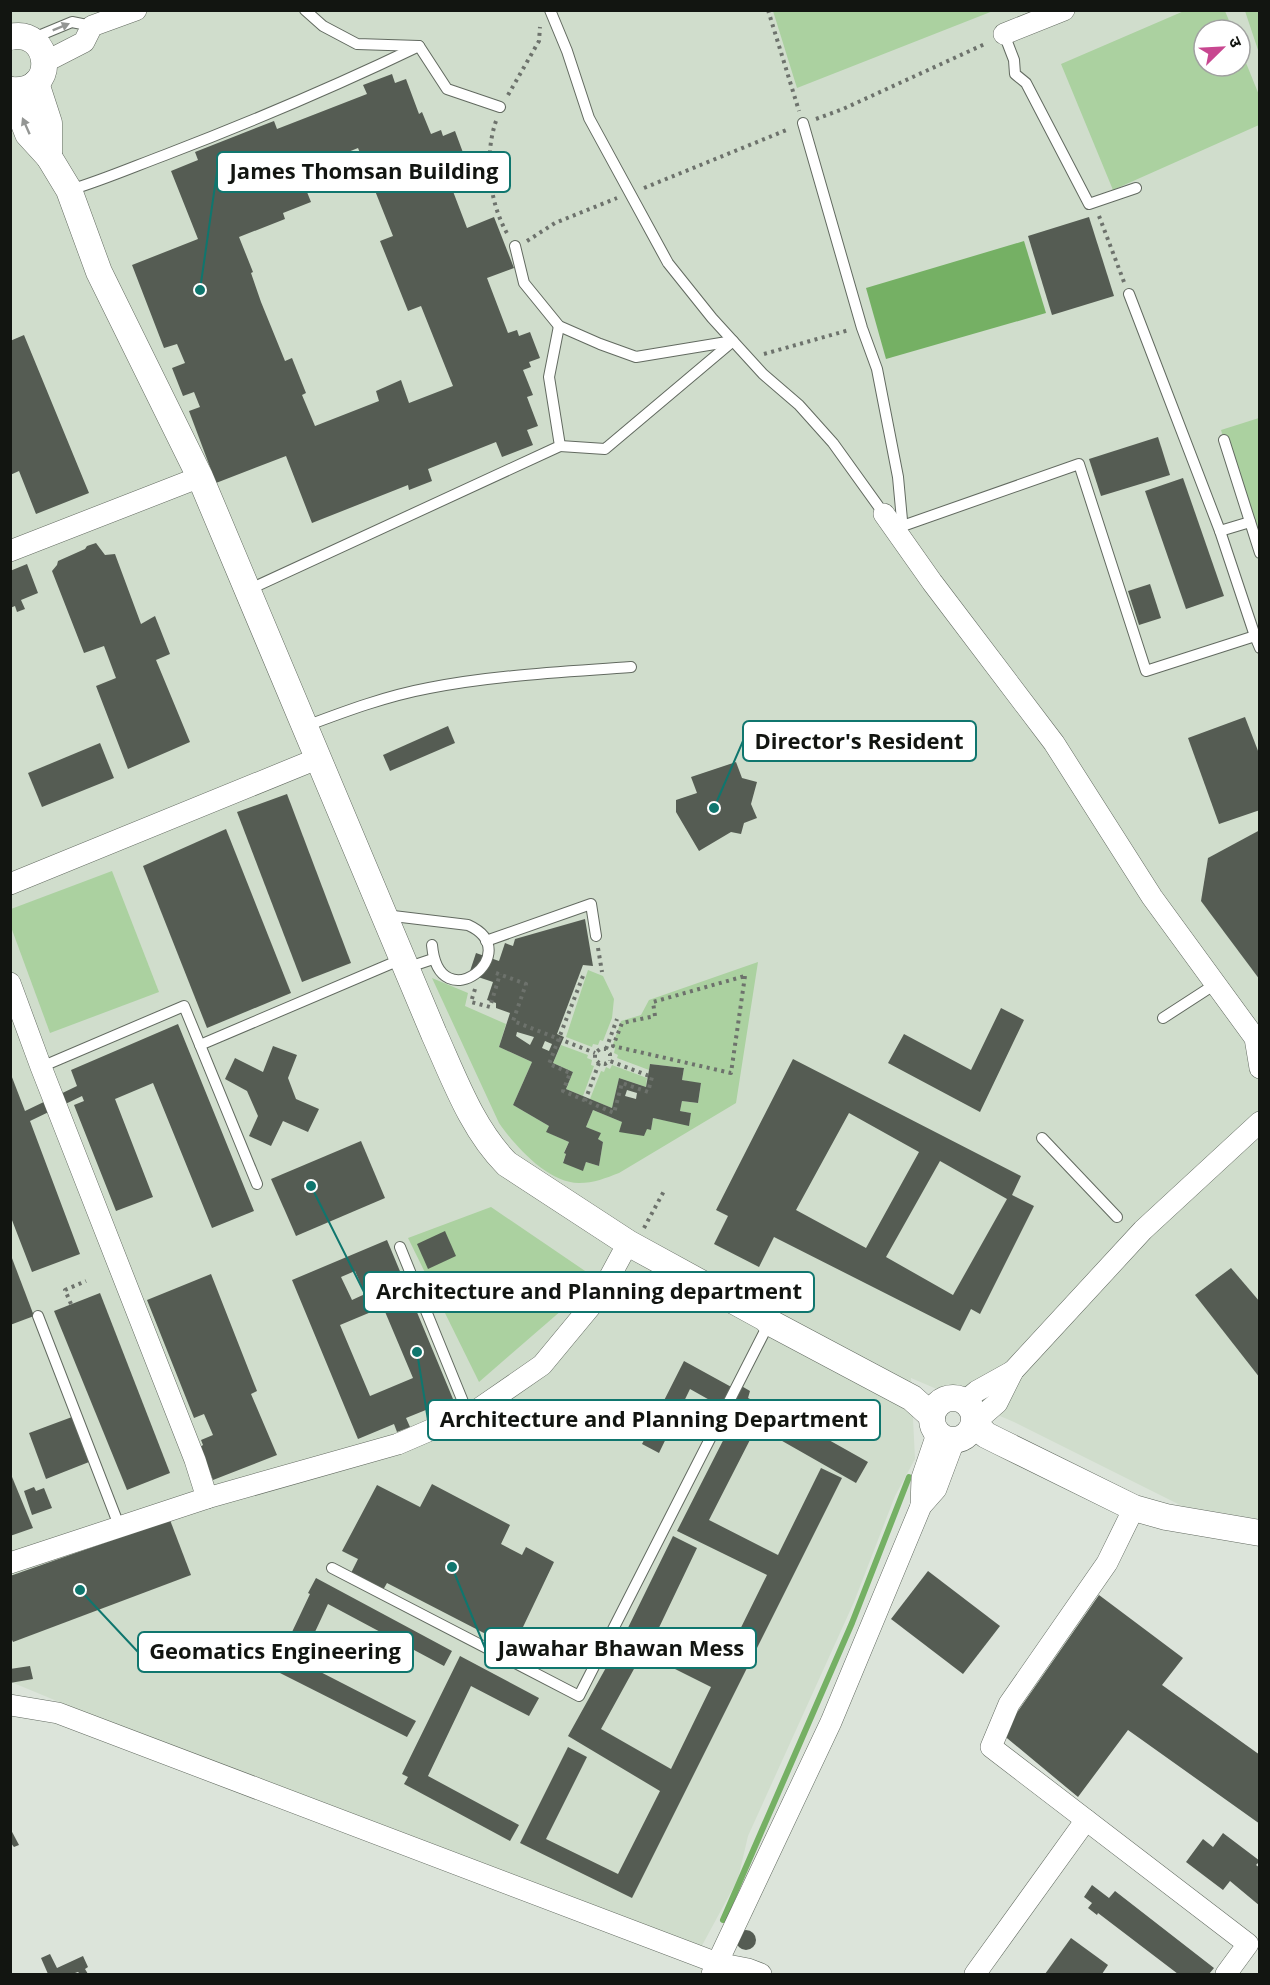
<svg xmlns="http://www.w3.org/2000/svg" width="1270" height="1985" viewBox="0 0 1270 1985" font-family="'Open Sans','Noto Sans Devanagari',sans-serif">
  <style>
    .built { fill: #d0ddcc; fill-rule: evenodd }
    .green { fill: #abd1a0 }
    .water { fill: #75b064 }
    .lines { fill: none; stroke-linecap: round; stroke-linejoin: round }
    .stream { stroke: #75b064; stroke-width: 6 }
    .building { fill: #555c53; fill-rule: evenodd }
    .service-casing { stroke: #626a60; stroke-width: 12 }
    .minor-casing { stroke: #626a60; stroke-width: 22 }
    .tertiary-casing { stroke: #626a60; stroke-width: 27 }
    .path { stroke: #6d726c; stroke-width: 4; stroke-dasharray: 3 4.5; stroke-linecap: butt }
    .service { stroke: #fff; stroke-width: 10 }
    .minor { stroke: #fff; stroke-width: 21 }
    .tertiary { stroke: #fff; stroke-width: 26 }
    .oneway { fill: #949694 }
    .leader { fill: none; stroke: #0f766e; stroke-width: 2 }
    .callout-dot { fill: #0f766e; stroke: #fff; stroke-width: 2 }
    .callout { fill: #fff; stroke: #0f766e; stroke-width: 2 }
    .callout-label { font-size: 22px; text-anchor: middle; font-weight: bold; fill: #121511 }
  </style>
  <rect width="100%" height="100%" fill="#dce4da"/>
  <path class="built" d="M10,11H1259V1519L1182,1506L1014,1422L911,1378L915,1459L895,1496L854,1602L748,1836L738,1879L692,1964L11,1682ZM1204,30H1240V66H1204Z"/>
  <g class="green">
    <polygon points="773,11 773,10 993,11 797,88"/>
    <polygon points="1184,11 1225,11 1233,30 1204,30 1204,66 1240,66 1240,48 1259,95 1259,125 1113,190 1061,64"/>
    <polygon points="1245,11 1259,11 1259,53"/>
    <polygon points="1259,418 1259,553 1221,430"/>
    <polygon points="112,871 159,992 50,1033 11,927 11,909"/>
    <path d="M758,962L736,1103L619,1173C606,1178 594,1183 579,1183C548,1183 515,1146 499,1123L432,978L468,993L465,1006L506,1024L499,1047L532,1062L513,1105L549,1126L547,1132L569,1142L564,1152L566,1154L563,1162L583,1170L586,1162L599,1166L603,1142L598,1139L600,1133L586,1127L593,1110L622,1122L651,1130L653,1118L689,1125L691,1113L680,1111L682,1101L698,1103L701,1084L682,1080L684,1068L650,1064L649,1070L617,1058L618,1055L614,1053L615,1048L612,1047L621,1021L641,1015L649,1000Z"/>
    <polygon points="588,970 603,976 614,999 612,1018 603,1041 600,1040 598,1045 593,1044 592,1047 566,1037"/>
    <polygon points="561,1045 588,1055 587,1058 592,1060 591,1065 594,1066 583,1096 566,1089 573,1072 553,1063"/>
    <polygon points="612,1065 647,1078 646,1087 619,1078 612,1108 590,1099 601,1071 604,1072 606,1067 610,1069"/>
    <polygon points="491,1207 591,1275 577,1297 479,1382 408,1238"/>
  </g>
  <polygon class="water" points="1024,241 1046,313 886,359 866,288"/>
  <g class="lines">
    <polyline class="stream" points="723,1920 852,1623 909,1477"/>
  </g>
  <g class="building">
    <path d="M392,74L395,83L406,79L419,114L422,112L431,134L441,130L443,136L455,131L465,158L453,163L456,168L446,173L467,228L494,217L514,268L487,278L508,333L517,330L519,336L530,332L540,358L529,362L531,367L523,370L533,395L527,397L538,426L527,430L533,445L502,457L496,442L428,469L432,481L409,490L408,485L312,523L286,456L216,483L189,411L200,407L194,392L183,396L172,368L185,363L177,344L164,348L132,265L198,239L171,171L198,160L195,152L274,121L277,129L367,94L363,85ZM358,148L393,236L380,241L408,311L421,306L453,386L409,403L401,380L376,391L379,401L315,426L302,395L306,393L292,358L285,361L261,302L251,273L253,272L239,237L285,219L283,213L311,202L307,192L334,181L326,161Z"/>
    <polygon points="1089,217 1114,296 1052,315 1028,236"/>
    <polygon points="24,335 89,493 36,514 19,471 10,475 10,341"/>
    <polygon points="1158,437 1170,475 1101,496 1089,459"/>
    <polygon points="1183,478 1224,596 1186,609 1145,491"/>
    <polygon points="96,543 105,555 115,554 141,624 155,616 170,654 156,660 190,742 128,769 96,686 116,678 104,646 84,653 52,571 57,565 58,561 85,549 87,546"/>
    <polygon points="27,564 38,593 21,600 25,609 17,612 15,606 10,608 10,571"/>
    <polygon points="1150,584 1161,618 1139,625 1128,591"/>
    <polygon points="1245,717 1260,756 1260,810 1219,824 1188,738"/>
    <polygon points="448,726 455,743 390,771 383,755"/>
    <polygon points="100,743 114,778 42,807 28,773"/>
    <polygon points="736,762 742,778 757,782 751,804 757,818 744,823 741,834 731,832 699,851 676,812 676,800 697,793 691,777"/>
    <polygon points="287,794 351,963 302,982 237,812"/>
    <polygon points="226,829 291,993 207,1028 143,866"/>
    <polygon points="1260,830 1260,980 1201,901 1208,858"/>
    <path d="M585,919L593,966L583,965L557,1034L564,1037L553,1063L573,1072L566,1089L612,1108L619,1078L646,1087L650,1064L684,1068L682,1080L701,1083L698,1103L682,1101L680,1111L691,1113L689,1126L653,1118L651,1130L647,1129L644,1136L619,1132L622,1122L593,1110L586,1127L601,1133L598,1139L603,1142L599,1166L586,1162L583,1171L563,1163L566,1154L564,1153L569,1142L546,1132L549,1126L513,1105L532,1062L499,1047L510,1013L496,1008V1003L487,1000L493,982L469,974L476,953L499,961L505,943L513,946L515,939ZM517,1032L534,1037L530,1045L516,1036ZM545,1041L552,1044L549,1051L542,1048ZM627,1090L637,1093L636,1099L625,1096Z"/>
    <polygon points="1001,1008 1024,1020 980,1112 888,1063 904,1034 971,1070"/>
    <polygon points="178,1024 254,1211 212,1228 153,1083 115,1099 153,1197 116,1211 74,1105 84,1101 82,1096 30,1121 80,1254 32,1272 10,1215 10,1072 25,1111 77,1086 71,1070"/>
    <polygon points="273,1046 297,1055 288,1078 296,1099 319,1109 308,1132 283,1121 271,1146 249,1136 258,1116 247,1091 225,1079 235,1058 263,1072"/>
    <path d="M793,1059L1021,1176L1012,1195L1034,1206L980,1314L971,1309L960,1331L774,1237L759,1267L714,1244L728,1216L716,1210ZM849,1113L919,1152L866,1248L796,1210ZM940,1161L1007,1199L953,1295L886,1257Z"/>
    <polygon points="361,1141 385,1198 296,1236 271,1179"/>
    <polygon points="445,1231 456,1256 428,1269 417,1244"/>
    <path d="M387,1240L453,1399L406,1418L410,1427L397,1432L394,1424L358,1439L292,1280ZM355,1271L365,1294L352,1300L341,1277ZM383,1307L413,1378L370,1396L340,1325Z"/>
    <polygon points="10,1253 34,1316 10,1325"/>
    <polygon points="1231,1268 1260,1302 1260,1378 1195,1295"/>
    <polygon points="211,1274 257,1391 251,1394 277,1455 213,1480 200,1447 203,1445 201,1440 213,1435 204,1414 194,1418 147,1300"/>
    <polygon points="100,1293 170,1473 127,1490 54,1311"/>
    <polygon points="684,1361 735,1389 738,1384 750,1391 748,1398 762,1405 763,1403 868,1462 856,1483 749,1422 751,1419 739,1412 738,1416 690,1389 659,1453 642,1444"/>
    <polygon points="72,1417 89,1462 46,1479 29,1433"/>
    <polygon points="733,1421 754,1432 709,1520 778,1555 821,1468 842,1478 632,1898 520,1843 568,1747 587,1757 546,1839 618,1874 660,1791 568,1736 618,1646 640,1658 601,1729 671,1769 711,1687 621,1642 673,1536 697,1548 655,1636 721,1668 767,1575 677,1531"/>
    <polygon points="10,1472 33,1528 10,1536"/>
    <polygon points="432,1484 510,1525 501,1544 522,1555 526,1547 554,1562 513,1648 387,1583 383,1590 351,1573 358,1559 342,1551 377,1485 420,1507"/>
    <polygon points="34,1487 36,1491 44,1488 52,1508 32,1515 24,1491"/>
    <polygon points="170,1520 191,1575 13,1642 10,1636 10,1576"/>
    <polygon points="928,1571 1000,1626 963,1674 891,1619"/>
    <polygon points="316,1578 452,1651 444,1666 328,1604 301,1662 416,1721 407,1737 274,1670 310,1594 308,1593"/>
    <polygon points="1099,1595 1183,1658 1162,1685 1260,1755 1260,1824 1128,1730 1078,1797 1002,1734"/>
    <polygon points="460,1656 539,1698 529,1716 471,1686 428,1776 519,1825 510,1841 404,1784 408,1777 402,1774"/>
    <polygon points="30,1666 33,1679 10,1683 10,1669"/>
    <polygon points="10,1828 19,1845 14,1847 10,1842"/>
    <polygon points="1223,1833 1260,1861 1256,1865 1260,1868 1260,1906 1230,1881 1223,1890 1186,1862 1203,1839 1213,1847"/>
    <polygon points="1092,1885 1109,1898 1115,1891 1214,1968 1209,1974 1178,1974 1098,1913 1097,1915 1088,1908 1092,1903 1084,1897"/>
    <circle cx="746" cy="1940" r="10"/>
    <polygon points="1071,1938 1108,1965 1102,1974 1045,1974"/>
    <polygon points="50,1954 57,1968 83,1956 88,1967 85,1969 88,1974 80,1974 78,1972 72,1974 48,1974 41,1958"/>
  </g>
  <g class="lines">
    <g class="service-casing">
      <g id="service">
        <polyline points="305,10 323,26 357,44 419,46 447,89 500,107"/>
        <polyline points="550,10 567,51 589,118 668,263 712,318 763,374 799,405 833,443 884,514"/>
        <polyline points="1004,34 1014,60 1015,74 1026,83 1089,204 1136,188"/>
        <polyline points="31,39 72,22 92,26"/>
        <polyline points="803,123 862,328 877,369 898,477 902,520 894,529"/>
        <path d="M70,190C103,180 133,167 165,155C251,122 336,86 419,46"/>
        <polyline points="515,246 524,283 559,326 600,344 636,357 733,341"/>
        <polyline points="1129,294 1220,531 1255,636 1260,634"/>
        <polyline points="1224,440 1260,553"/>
        <polyline points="560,446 605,449 732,342"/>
        <polyline points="894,529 1079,464 1146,671 1255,636 1260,648"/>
        <polyline points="1220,531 1250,522"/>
        <polyline points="248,590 560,446 549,377 559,326"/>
        <path d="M306,726C346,711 386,696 429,688C495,675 564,672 631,667"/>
        <path d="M385,915L468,925C528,952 439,1022 432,945"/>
        <polyline points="486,941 591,904 596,936"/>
        <polyline points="406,968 433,959"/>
        <polyline points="1163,1018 1217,983"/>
        <polyline points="200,1045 402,959"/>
        <polyline points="41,1067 184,1006 257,1184"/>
        <polyline points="1042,1138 1117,1217"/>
        <polyline points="400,1247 468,1414"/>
        <polyline points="38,1316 120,1528"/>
        <polyline points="332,1568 579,1696 769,1323"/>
      </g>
    </g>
    <g class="minor-casing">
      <g id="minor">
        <polyline points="1004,34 1064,10"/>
        <polyline points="45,62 84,42 92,26 136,10"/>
        <polyline points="884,514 932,582 1054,743 1152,897 1255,1038 1260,1068"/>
        <polyline points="10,551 200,477"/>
        <polyline points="10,884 319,758"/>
        <polyline points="10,983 41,1067 195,1460 207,1498 398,1444 477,1410 542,1365 600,1295 628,1243"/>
        <polyline points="965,1401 977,1391 1013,1371"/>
        <polyline points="974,1423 997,1403 1013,1371 1143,1230 1260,1122"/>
        <polyline points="921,1506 922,1478 937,1434"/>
        <polyline points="1134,1508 1107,1563 1009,1704 991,1747 1248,1944 1226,1974"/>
        <polyline points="10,1563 207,1498"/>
        <polyline points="10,1705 58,1713 717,1963 748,1969 761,1974"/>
        <polyline points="712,1974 831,1722 921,1506 936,1489 954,1441"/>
        <polyline points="975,1974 1086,1820"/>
      </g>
    </g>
    <g class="tertiary-casing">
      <g id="tertiary">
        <path d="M10,37C51,27 60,95 10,90"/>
        <polyline points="36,83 49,123 49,157"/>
        <path d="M11,90L28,134L49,157L69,190L99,272L200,477L434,1034C454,1078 472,1129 507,1164L628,1243L765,1318L769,1322L912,1398L932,1416"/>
        <circle cx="953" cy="1419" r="21"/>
        <polyline points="974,1423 986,1435 1000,1442 1134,1508 1166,1517 1260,1533"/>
      </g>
    </g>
    <g class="path">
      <polyline points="768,10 799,111"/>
      <polyline points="508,95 539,41 540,27"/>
      <polyline points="816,119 843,109 987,43"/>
      <path d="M496,121C484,156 489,203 508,235"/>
      <polyline points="644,188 789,129"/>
      <polyline points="1099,216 1124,282"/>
      <polyline points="527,241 555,223 617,198"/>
      <polyline points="764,354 849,330"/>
      <polyline points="598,948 602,972"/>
      <polyline points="496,973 526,984 513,1021 595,1053"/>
      <polyline points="583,976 549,1064 570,1073 563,1091 614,1113 622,1083 648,1092 652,1077 610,1061 605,1064 599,1063 595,1059 595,1053 600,1049 606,1049 610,1054 610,1061"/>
      <polygon points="745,976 731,1073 613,1046 622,1023 655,1016 653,1002"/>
      <polyline points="475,989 471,1002 490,1007 500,974"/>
      <polyline points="606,1049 617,1019"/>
      <polyline points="585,1101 599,1063"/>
      <polyline points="644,1228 664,1191"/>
      <polyline points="71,1304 65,1290 86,1281"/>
    </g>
    <use href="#service" class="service"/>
    <use href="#minor" class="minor"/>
    <use href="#tertiary" class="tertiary"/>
  </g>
  <defs><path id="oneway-solid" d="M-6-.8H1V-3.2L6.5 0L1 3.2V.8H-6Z" transform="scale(1.5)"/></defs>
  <g class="oneway">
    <use href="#oneway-solid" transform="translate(61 27) rotate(-22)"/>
    <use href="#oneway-solid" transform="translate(26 126) rotate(-114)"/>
  </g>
  <path class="leader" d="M200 290L217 172M714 808L743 741M311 1186L364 1292M417 1352L428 1420M452 1567L485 1648M80 1590L138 1652"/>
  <g class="callout-dot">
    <circle cx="200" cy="290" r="6"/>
    <circle cx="714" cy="808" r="6"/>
    <circle cx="311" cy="1186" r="6"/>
    <circle cx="417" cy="1352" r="6"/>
    <circle cx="452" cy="1567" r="6"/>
    <circle cx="80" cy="1590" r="6"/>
  </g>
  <g class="callout">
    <rect x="217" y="152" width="293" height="40" rx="6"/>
    <rect x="743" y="721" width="233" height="40" rx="6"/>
    <rect x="364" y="1272" width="450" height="40" rx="6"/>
    <rect x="428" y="1400" width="452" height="40" rx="6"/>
    <rect x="485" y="1628" width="271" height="40" rx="6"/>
    <rect x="138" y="1632" width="275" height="40" rx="6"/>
  </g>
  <g class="callout-label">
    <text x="364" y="179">James Thomsan Building</text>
    <text x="859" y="749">Director's Resident</text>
    <text x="589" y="1299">Architecture and Planning department</text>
    <text x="654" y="1427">Architecture and Planning Department</text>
    <text x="621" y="1656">Jawahar Bhawan Mess</text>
    <text x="275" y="1659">Geomatics Engineering</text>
  </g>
  <rect width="1270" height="1985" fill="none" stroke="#121511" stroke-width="24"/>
  <g transform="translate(1222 48) rotate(66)"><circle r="28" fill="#ffffff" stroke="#a0a1a0" stroke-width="1.5"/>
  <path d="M0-4.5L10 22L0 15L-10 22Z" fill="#c84790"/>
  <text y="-9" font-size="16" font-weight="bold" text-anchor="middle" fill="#121511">उ</text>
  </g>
</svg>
